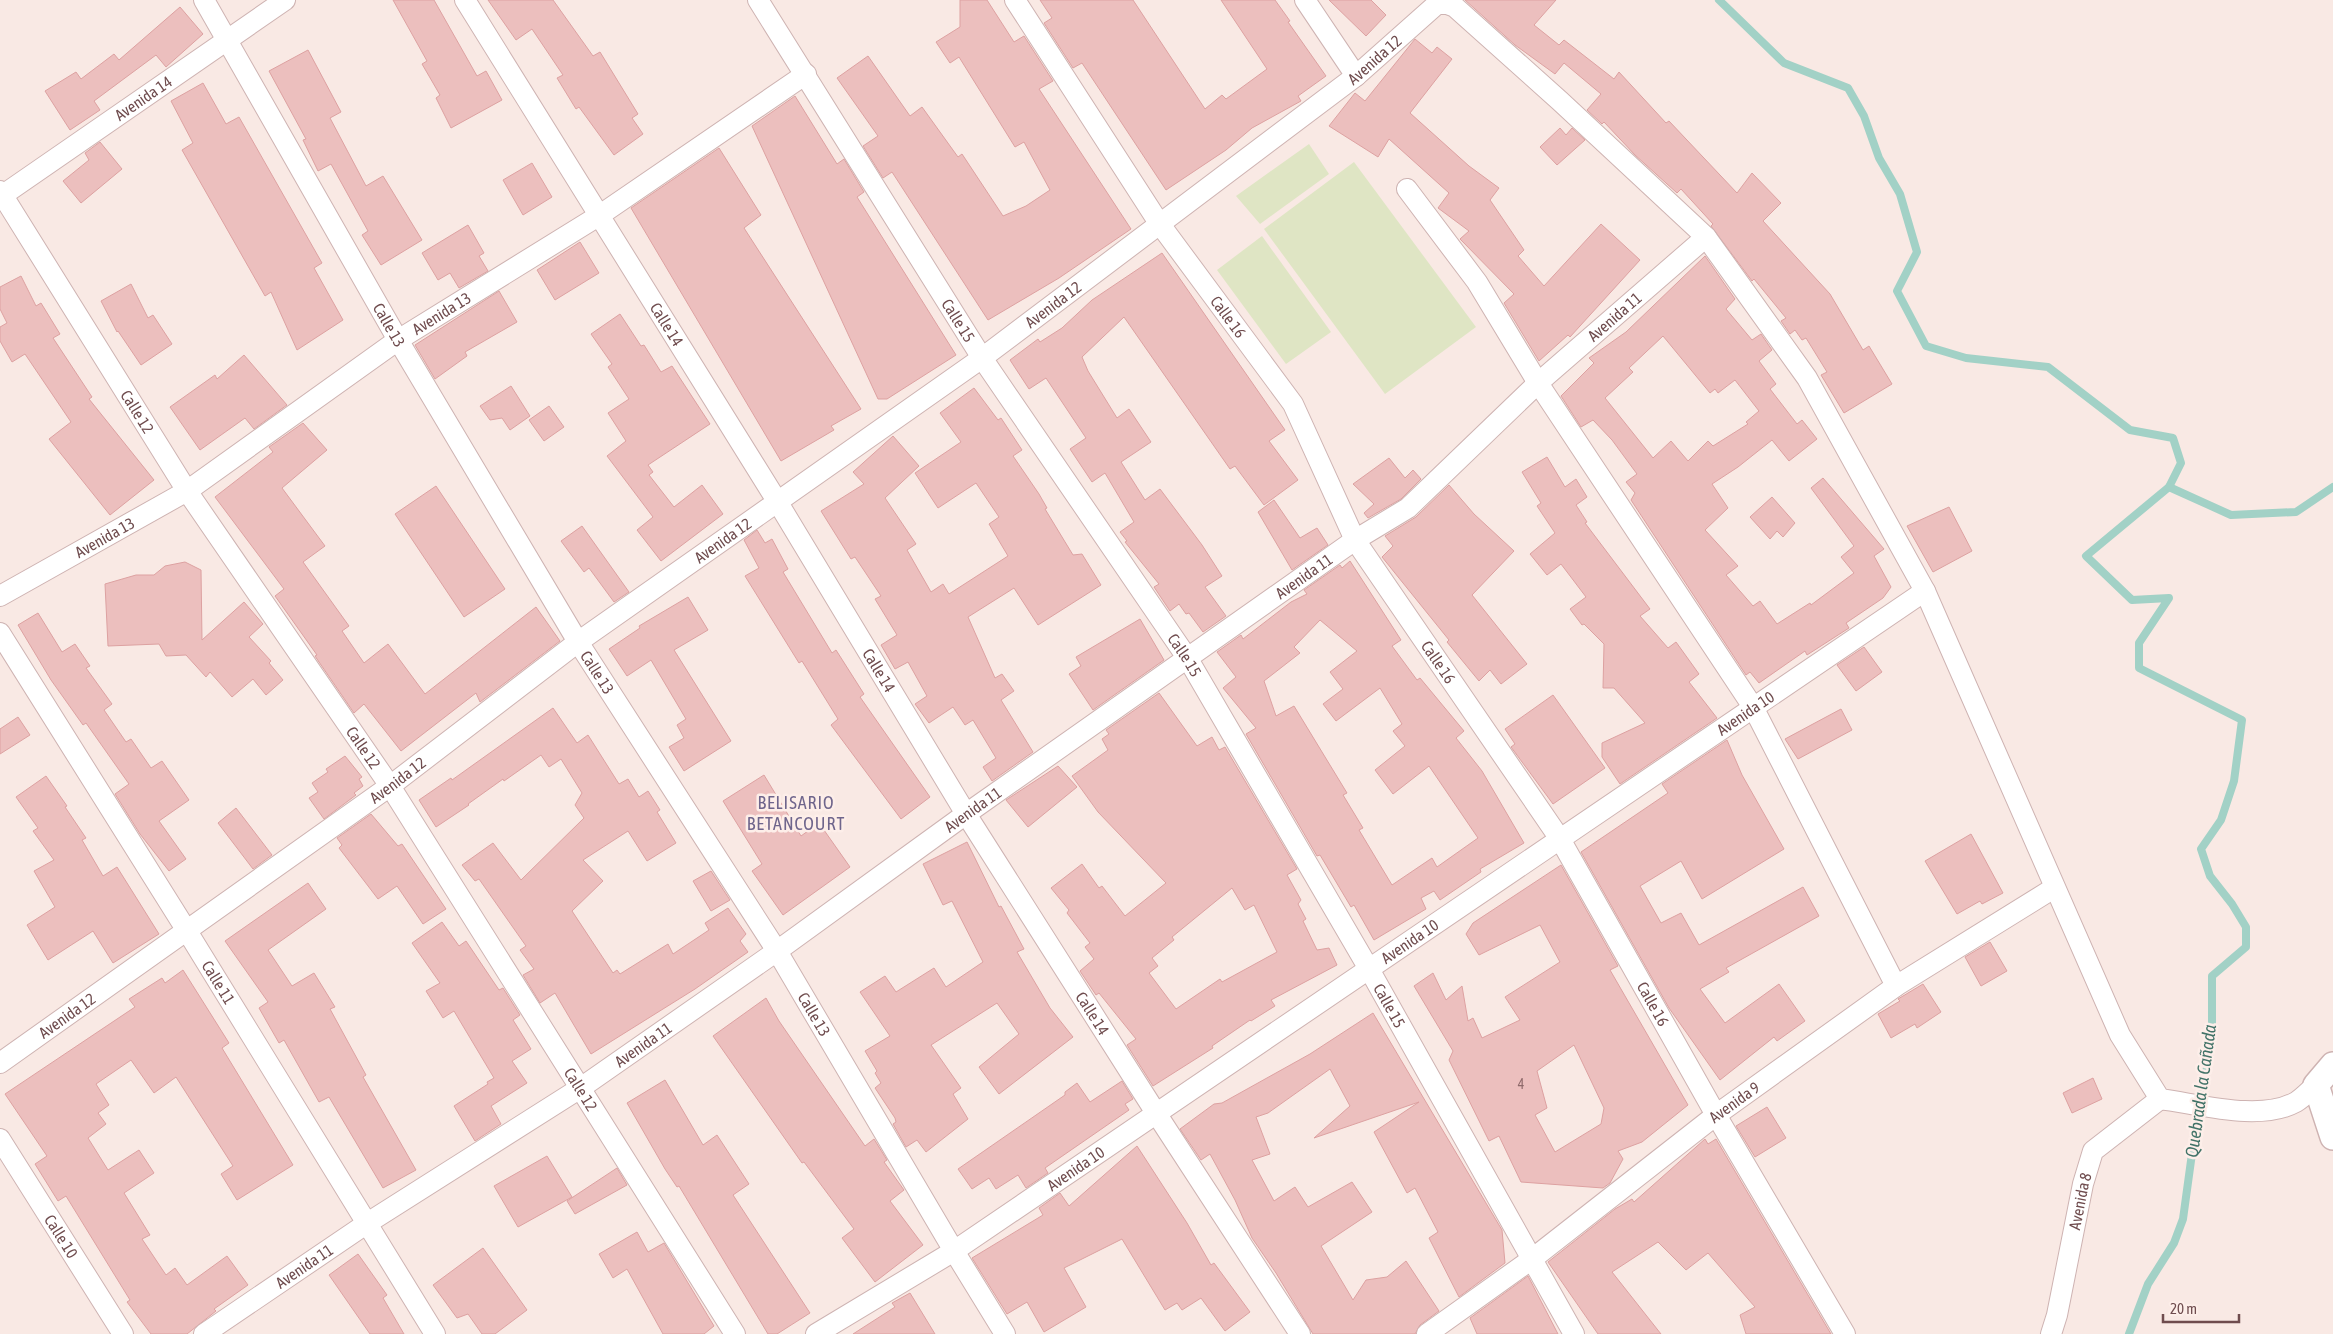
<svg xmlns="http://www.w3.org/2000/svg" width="2333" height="1334" viewBox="0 0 2333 1334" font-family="'Asap Condensed',sans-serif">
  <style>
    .green { fill: #dfe5c4 }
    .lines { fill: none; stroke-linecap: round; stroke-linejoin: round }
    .stream { stroke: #a2d1c6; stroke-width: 8 }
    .building { fill: #ecbfbe; stroke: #dda1a1; fill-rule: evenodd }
    .minor-casing { stroke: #ceb3b2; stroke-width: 22 }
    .tertiary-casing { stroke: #ceb3b2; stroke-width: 28 }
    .minor { stroke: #fff; stroke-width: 20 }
    .tertiary { stroke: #fff; stroke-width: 25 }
    .labels { text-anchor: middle; stroke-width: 5; stroke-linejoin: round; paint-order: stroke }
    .number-label { font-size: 14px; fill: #8e696a }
    .street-label { font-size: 16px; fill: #6f4c4e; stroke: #fdeee9 }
    .neighbourhood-label { font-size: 18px; letter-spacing: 1px; fill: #6f658c; stroke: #fdeee9 }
    .water-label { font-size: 18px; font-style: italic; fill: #427368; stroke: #fdeee9 }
  </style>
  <rect width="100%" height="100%" fill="#f9e9e4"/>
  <g class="green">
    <polygon points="1309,144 1329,174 1260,224 1236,196"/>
    <polygon points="1354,162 1476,327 1385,394 1264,229"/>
    <polygon points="1262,236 1331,332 1286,364 1217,270"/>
  </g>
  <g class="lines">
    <g class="stream">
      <polyline points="1719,0 1784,63 1848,88 1864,116 1879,158 1900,194 1917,252 1897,291 1926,346 1966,358 2048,367 2130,430 2173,438 2181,463 2169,487 2086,556 2132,600 2169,598 2139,643 2139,668 2242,720 2234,781 2221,820 2201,849 2210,876 2232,904 2246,927 2246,947 2212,976 2212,1043 2197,1117 2183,1219 2174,1243 2148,1284 2129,1334"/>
      <polyline points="2169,487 2231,515 2296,512 2333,487"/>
    </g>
  </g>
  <g class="building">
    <polygon points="393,0 434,0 477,76 486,71 502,100 451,128 436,98 440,95 422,64 427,61"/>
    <polygon points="488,0 553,0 593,56 600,52 638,114 632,118 643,134 614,155 579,107 576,109 557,78 563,75 532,29 516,40"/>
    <polygon points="960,0 987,0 1014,42 1024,36 1053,81 1039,89 1131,229 1059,278 988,320 892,172 883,178 863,146 878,136 837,78 868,56 910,116 922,107 958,157 962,154 1003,216 1026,206 1050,190 1024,142 1015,147 959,57 950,63 936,42 960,27"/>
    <polygon points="1040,0 1133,0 1205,109 1222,95 1226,99 1267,69 1221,0 1275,0 1290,21 1288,22 1326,76 1298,96 1301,101 1252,128 1226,150 1166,190 1082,63 1073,68 1044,23 1052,18"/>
    <polygon points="1329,0 1371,0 1386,15 1366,36"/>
    <polygon points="1465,0 1556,0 1534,25 1559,45 1564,40 1614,79 1619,72 1666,123 1669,121 1737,193 1752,173 1781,203 1763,221 1830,294 1863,350 1869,346 1892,384 1844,413 1821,375 1827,372 1806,338 1802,340 1795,330 1790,334 1781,321 1786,318 1754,279 1752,281 1711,226 1713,224 1681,189 1677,193 1635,155 1604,122 1602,124 1587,110 1601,94 1564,63 1555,74 1515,45"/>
    <polygon points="180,7 203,34 166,67 156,55 94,101 100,110 70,130 45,91 76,72 81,79 114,54 119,60"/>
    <polygon points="1415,39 1432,53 1437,47 1452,59 1410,113 1469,166 1499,188 1490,200 1524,250 1518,256 1544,286 1601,224 1640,260 1570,337 1568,335 1539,361 1504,303 1514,294 1460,239 1469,231 1438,208 1449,193 1389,139 1378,157 1329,126 1355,93 1365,101"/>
    <polygon points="308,50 341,112 330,118 366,186 383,176 422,240 381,265 362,235 368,231 331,164 318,171 303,140 306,139 269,71"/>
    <polygon points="203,83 226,124 239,117 322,263 314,268 343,320 297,350 271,292 265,296 182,150 193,143 171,101"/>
    <polygon points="795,96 837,164 844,159 864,192 857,197 956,355 887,399 878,399 752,126"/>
    <polygon points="1560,128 1566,135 1572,128 1585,140 1557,165 1540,147"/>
    <polygon points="100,142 122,169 81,203 63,181 89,160 85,153"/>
    <polygon points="719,148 761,215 744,228 861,409 831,426 834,430 781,461 631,208"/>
    <polygon points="532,163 552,197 523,215 503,180"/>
    <polygon points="468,225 484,253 479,256 488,271 459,288 450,273 438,280 422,253"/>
    <polygon points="580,242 599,273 555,300 537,270"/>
    <polygon points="1162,253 1285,430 1269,441 1298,480 1264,505 1235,466 1230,469 1124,317 1082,357 1088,371 1117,418 1129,409 1151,442 1121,462 1145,500 1160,489 1202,545 1222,576 1205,587 1226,616 1203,632 1189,613 1186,614 1179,604 1170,611 1154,587 1159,584 1125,542 1127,541 1120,532 1134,522 1105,473 1092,482 1070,449 1086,438 1046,378 1029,389 1010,360 1038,339 1040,342 1062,328 1092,300"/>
    <path d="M1705,256L1735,299L1726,309L1752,340L1761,334L1772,350L1759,361L1776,384L1770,389L1797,424L1802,420L1817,439L1789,461L1772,440L1738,467L1712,484L1728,508L1705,530L1738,566L1726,575L1753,606L1760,601L1777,624L1810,603L1811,605L1854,573L1841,557L1854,546L1811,488L1823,478L1884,549L1874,556L1891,587L1883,598L1846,623L1849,628L1807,655L1805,651L1759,683L1750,672L1746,675L1631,500L1635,493L1626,482L1637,474L1612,440L1593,420L1581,427L1561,396L1594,363L1589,358L1626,332ZM1663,336L1710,393L1715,389L1718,393L1735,380L1759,411L1746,422L1748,424L1713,446L1708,441L1688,461L1671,441L1653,458L1605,398L1633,372L1629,368Z"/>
    <polygon points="21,276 36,306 41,303 60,334 53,338 92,397 89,399 154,480 110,515 49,439 71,422 25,354 12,362 0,341 0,327 7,323 0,309 0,287"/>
    <polygon points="131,284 148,318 153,315 172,344 141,365 118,331 117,332 101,301"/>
    <polygon points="499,291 517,322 465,352 467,356 435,379 415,345"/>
    <polygon points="620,314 641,346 644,345 661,372 672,366 710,424 648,465 653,472 649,475 674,507 702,485 723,514 661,561 637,530 653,517 607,456 626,441 608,413 629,399 608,367 612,364 591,334"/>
    <polygon points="244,355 287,405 254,429 245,418 200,450 170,407 215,375 217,379"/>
    <polygon points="511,386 530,416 510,430 502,418 490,420 480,406"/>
    <polygon points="974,388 998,420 1001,418 1022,450 1013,456 1039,494 1047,508 1045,509 1073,555 1082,554 1101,585 1038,625 1014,588 968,617 995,678 1002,674 1014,691 1001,700 1033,752 992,781 983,767 996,758 973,720 965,725 953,707 929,723 915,704 927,696 908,662 895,669 881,645 897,635 875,599 881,596 855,557 851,559 821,511 864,484 853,472 893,436 919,466 885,498 916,544 907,550 931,592 943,584 949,594 1008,556 989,524 999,517 976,483 938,508 915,473 961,442 940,413"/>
    <polygon points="549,406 564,427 544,441 529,420"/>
    <polygon points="303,423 327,450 282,488 325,546 303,562 349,626 342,631 364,663 388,644 425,694 536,607 560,641 480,702 476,693 401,751 364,704 354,713 319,662 315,656 317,655 275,596 284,589 215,497 273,452 269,447"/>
    <polygon points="1547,457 1565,487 1576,479 1587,497 1576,505 1587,522 1585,523 1650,609 1640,616 1668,648 1676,642 1699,674 1689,682 1717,718 1620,784 1602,757 1602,743 1645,723 1614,688 1603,688 1604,644 1584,624 1582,625 1570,609 1586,597 1561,564 1547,575 1530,554 1555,533 1537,506 1541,503 1522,472"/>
    <polygon points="1389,458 1405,478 1413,470 1421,479 1401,499 1368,518 1364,513 1374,504 1353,484"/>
    <polygon points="1449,485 1474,514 1514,551 1472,595 1527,664 1501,684 1490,670 1479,681 1447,642 1449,640 1382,557 1393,546 1385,536 1416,517"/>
    <polygon points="436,486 505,589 464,617 395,514"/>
    <polygon points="1772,497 1795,523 1783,537 1777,531 1770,539 1750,517"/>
    <polygon points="1274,500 1300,538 1317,528 1328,545 1292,570 1258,512"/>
    <polygon points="1949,507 1972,551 1933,572 1907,526"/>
    <polygon points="582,526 629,592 614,602 589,568 584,572 561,541"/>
    <polygon points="757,530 765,543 772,539 788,569 783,572 832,653 836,650 864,694 860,697 930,797 901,819 831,725 838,719 802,661 799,663 745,576 759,568 744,540"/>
    <path d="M1350,561L1401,640L1392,646L1417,680L1420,678L1464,731L1456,738L1482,771L1524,843L1480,869L1481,872L1440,900L1434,891L1421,898L1426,909L1374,940L1354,905L1351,907L1320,855L1317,856L1246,734L1256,728L1223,688L1236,677L1217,652L1241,635L1243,639L1291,602L1307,594L1304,590L1340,565L1342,568ZM1320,620L1357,651L1330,672L1343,689L1323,704L1336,721L1380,688L1402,724L1393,731L1405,746L1375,770L1393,794L1429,766L1478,838L1437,867L1432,858L1392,885L1359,830L1363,828L1343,795L1347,793L1294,706L1276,716L1264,681L1300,653L1294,647Z"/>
    <polygon points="185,562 201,570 202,640 244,602 263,624 249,637 271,661 269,663 283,680 266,695 253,679 232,697 210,672 206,677 186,655 166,656 159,644 108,646 105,584 136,575 154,575 165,566"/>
    <polygon points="688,597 708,630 674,650 731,741 684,771 669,747 684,738 677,725 686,719 651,660 627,676 609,649 640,628 639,626"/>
    <polygon points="38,613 62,652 75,644 90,666 86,668 112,704 104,710 126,742 131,739 151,768 162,761 189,800 159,821 186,859 169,871 140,834 115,794 129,784 86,723 83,725 51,680 18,625"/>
    <polygon points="1140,619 1164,660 1093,710 1069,674 1081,666 1076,657"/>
    <polygon points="1864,647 1882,672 1856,691 1837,665"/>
    <path d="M1159,693L1197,746L1212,737L1219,750L1225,747L1297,869L1287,875L1301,900L1298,904L1306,919L1303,921L1317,950L1329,948L1337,965L1271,1000L1275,1006L1251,1021L1250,1020L1212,1046L1213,1048L1153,1086L1127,1045L1136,1039L1099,993L1096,995L1080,971L1094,959L1085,947L1090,943L1067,913L1069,910L1051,888L1082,864L1099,888L1102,886L1125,916L1166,883L1098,812L1072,776L1108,750L1102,739L1109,734L1106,730ZM1232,888L1245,910L1254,905L1277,952L1222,982L1220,979L1176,1009L1149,973L1158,966L1152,958L1174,940L1172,937Z"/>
    <polygon points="1553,695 1605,768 1553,804 1511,747 1515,744 1505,729"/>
    <polygon points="553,708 577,743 588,735 619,784 628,779 639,797 648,791 660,810 657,812 676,843 647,861 628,831 583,860 603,881 572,911 613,973 617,970 620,974 668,944 673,954 709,930 705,923 728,908 746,934 740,941 748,952 695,989 591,1054 555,993 540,1003 523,975 534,969 520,950 526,946 479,879 475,881 462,865 493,843 521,880 584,818 575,805 582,793 561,759 549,767 541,755 504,781 503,779 468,804 469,805 436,827 419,800 451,778 452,780"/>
    <polygon points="1841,709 1852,730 1798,759 1785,739"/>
    <polygon points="18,717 30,735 0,754 0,729"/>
    <polygon points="1727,740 1742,775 1784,849 1702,899 1681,861 1640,886 1661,923 1681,913 1699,945 1803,887 1819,916 1726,968 1729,972 1700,989 1725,1023 1779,984 1805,1021 1777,1041 1774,1037 1720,1080 1669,1008 1581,852 1668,793 1662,784"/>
    <polygon points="345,756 362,777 359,779 363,786 354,793 356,795 324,819 309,798 318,792 312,783 328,772 326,769"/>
    <polygon points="1058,766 1077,787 1028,827 1006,800"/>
    <polygon points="764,775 801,836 819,823 850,867 783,915 752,871 762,864 723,801"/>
    <polygon points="46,776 67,806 65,807 86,838 82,840 103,876 117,867 159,934 113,963 93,931 48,960 27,925 55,907 34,871 54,860 33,831 38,828 16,797"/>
    <polygon points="236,808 272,855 253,869 218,823"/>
    <polygon points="371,814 398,846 402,844 446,909 423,924 397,886 378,899 339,848 342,845 337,838"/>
    <polygon points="1971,834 2003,893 1982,904 1980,901 1957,914 1925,861"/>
    <polygon points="967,842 999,907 1001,906 1024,949 1017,952 1050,1008 1073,1037 999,1094 979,1067 1019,1034 997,1003 931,1045 961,1088 953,1094 968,1119 926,1152 917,1140 906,1147 893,1124 896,1122 895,1118 875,1088 881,1083 875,1073 877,1071 865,1051 890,1036 860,992 885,976 896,992 934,968 946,987 983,962 952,901 943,905 923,864"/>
    <path d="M1561,865L1618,966L1610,970L1688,1105L1642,1142L1618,1151L1623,1159L1610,1183L1603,1188L1521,1182L1499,1136L1489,1141L1449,1060L1453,1051L1414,986L1433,973L1446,1000L1462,986L1468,1021L1473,1018L1482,1038L1520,1020L1505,997L1560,962L1540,925L1479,955L1466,934L1473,923ZM1574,1045L1604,1108L1601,1124L1555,1152L1535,1115L1547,1108L1537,1071Z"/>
    <polygon points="711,871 730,900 711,911 693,881"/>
    <polygon points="308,883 326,909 268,950 292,986 314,973 335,1007 330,1009 366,1075 363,1077 416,1170 383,1188 329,1097 319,1102 284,1040 279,1043 259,1008 268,1002 225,941"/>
    <polygon points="442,922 459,946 466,941 499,990 503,988 520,1015 513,1020 531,1049 512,1061 527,1083 491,1106 501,1124 475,1141 454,1106 488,1084 487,1082 494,1078 454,1011 443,1018 426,991 440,983 412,943"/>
    <polygon points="1990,942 2007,971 1981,986 1965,957"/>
    <polygon points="183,970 229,1043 222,1048 293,1165 237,1200 221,1174 233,1166 176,1077 154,1093 131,1060 96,1084 109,1105 98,1113 106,1124 88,1138 108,1170 139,1150 154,1173 124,1193 150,1235 142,1239 166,1275 175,1268 187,1285 227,1256 248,1285 214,1309 216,1311 187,1334 151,1334 127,1302 130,1300 66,1196 58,1201 35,1164 47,1156 5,1094 135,1007 129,999 162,978 165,983"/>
    <polygon points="1923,984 1941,1012 1917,1028 1915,1024 1891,1038 1878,1014 1900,1001 1898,999"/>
    <polygon points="766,998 779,1021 865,1146 874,1139 887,1160 884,1162 904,1190 890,1201 923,1245 875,1282 842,1238 854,1229 804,1162 802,1163 713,1036"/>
    <polygon points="1373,1013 1502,1230 1505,1263 1459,1297 1429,1238 1438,1232 1415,1188 1407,1193 1374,1132 1419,1102 1314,1138 1350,1106 1330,1069 1268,1113 1256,1117 1270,1154 1252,1160 1274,1201 1295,1187 1308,1207 1352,1182 1372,1212 1321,1246 1353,1300 1366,1280 1387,1277 1406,1261 1439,1311 1420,1325 1415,1334 1313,1334 1276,1273 1252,1238 1235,1200 1210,1154 1201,1160 1180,1129 1214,1104 1222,1103 1310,1054"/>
    <polygon points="2093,1078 2102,1099 2072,1113 2063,1093"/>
    <polygon points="665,1080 703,1145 717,1135 749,1184 733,1195 810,1313 777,1334 768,1334 679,1186 677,1187 665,1169 627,1103"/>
    <polygon points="1122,1081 1133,1099 1125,1104 1129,1110 1045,1168 1048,1173 1026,1188 1018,1175 996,1189 989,1178 972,1189 958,1169 1065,1095 1065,1092 1077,1083 1090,1102"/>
    <polygon points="1767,1107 1786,1138 1755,1157 1736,1126"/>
    <polygon points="1705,1139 1708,1144 1716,1139 1831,1334 1746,1334 1740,1315 1755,1307 1708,1253 1686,1270 1658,1242 1612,1272 1661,1334 1598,1334 1548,1262 1615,1209 1632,1199 1634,1202"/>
    <polygon points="1137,1146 1187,1223 1211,1265 1214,1263 1250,1312 1225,1331 1201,1298 1182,1310 1177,1303 1165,1310 1122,1239 1064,1268 1086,1307 1044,1332 1027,1302 1007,1314 972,1258 1043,1215 1039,1208 1060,1193 1069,1206"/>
    <polygon points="547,1156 572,1197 518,1227 494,1186"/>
    <polygon points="617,1168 627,1185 575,1214 567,1201"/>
    <polygon points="637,1232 648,1252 664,1243 714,1326 704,1334 663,1334 627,1269 613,1278 599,1254"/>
    <polygon points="483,1248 527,1310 495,1334 482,1334 468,1314 457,1318 433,1285"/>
    <polygon points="358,1254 387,1295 383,1298 404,1334 370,1334 329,1275"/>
    <polygon points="1528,1276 1558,1334 1477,1334 1470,1318"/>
    <polygon points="910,1293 935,1334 853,1334 895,1307 892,1303"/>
  </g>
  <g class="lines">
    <g class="minor-casing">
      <g id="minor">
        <path id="s1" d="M204,0L398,340L578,642L777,951L954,1251L1005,1334"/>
        <path id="s2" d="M465,0L777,501L966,814L1156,1113L1300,1334"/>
        <path id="s3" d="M758,0L982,358L1188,659L1369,969L1574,1334"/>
        <path id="s4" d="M1015,0L1159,223L1293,404L1355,540L1560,839L1716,1115L1845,1334"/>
        <polyline points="1305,0 1356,76"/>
        <polyline points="1407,189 1477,282 1538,383 1753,707 1896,986"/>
        <path id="s5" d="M0,191L187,491L390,786L735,1334"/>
        <path id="s6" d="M0,197L285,0"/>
        <path id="s7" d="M0,596L187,491L398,340L600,215L806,74"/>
        <path id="s8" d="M0,633L187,931L435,1334"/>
        <path id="s9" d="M0,1063L390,786L578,642L982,358L1356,76L1437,4H1447L1455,7L1560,101L1706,237L1807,378L1925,591L2120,1035L2160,1099C2199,1104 2260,1122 2296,1102C2303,1098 2310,1090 2316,1085"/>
        <path id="s10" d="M0,1139L123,1334"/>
        <path id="s11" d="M204,1334L366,1224L582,1087L777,951L966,814L1355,540L1408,508L1538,383L1706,237"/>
        <path id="s12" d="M816,1334L954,1251L1925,591"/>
        <path id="s13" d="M1427,1334L1532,1259L1716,1115L1896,986L2054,888"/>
        <path id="s14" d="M2051,1334L2057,1315L2083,1184L2093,1151L2160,1099"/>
      </g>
    </g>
    <g class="tertiary-casing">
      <polyline id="tertiary" points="2333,1065 2316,1085 2333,1137"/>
    </g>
    <use href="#minor" class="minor"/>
    <use href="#tertiary" class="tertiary"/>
  </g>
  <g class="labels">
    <g class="number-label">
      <text x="1521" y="1089">4</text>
    </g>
    <g class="street-label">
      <text dy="6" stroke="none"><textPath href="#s9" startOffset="1702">Avenida 12</textPath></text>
      <text dy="6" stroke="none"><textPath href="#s6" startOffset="174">Avenida 14</textPath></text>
      <text dy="6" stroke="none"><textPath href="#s9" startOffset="1298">Avenida 12</textPath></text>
      <text dy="6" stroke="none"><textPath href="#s7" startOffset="525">Avenida 13</textPath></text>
      <text dy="6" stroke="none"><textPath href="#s4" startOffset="382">Calle 16</textPath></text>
      <text dy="6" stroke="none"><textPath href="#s11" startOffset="1742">Avenida 11</textPath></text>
      <text dy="6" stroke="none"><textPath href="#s3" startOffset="378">Calle 15</textPath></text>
      <text dy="6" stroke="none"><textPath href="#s1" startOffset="374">Calle 13</textPath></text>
      <text dy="6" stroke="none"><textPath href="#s2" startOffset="382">Calle 14</textPath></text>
      <text dy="6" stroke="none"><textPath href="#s5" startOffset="260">Calle 12</textPath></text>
      <text dy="6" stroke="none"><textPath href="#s7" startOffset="120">Avenida 13</textPath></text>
      <text dy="6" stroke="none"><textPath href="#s9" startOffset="892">Avenida 12</textPath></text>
      <text dy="6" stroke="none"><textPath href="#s11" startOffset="1336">Avenida 11</textPath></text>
      <text dy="6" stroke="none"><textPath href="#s3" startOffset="782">Calle 15</textPath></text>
      <text dy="6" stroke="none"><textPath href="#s4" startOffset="788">Calle 16</textPath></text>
      <text dy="6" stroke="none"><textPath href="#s2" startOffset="788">Calle 14</textPath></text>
      <text dy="6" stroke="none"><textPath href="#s1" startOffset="779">Calle 13</textPath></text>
      <text dy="6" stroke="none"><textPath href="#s12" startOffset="1118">Avenida 10</textPath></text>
      <text dy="6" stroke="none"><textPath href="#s5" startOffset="665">Calle 12</textPath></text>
      <text dy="6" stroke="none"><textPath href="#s9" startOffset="488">Avenida 12</textPath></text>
      <text dy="6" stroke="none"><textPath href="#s11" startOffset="931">Avenida 11</textPath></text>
      <text dy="6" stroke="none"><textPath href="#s12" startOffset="712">Avenida 10</textPath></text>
      <text dy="6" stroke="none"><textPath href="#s8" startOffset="412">Calle 11</textPath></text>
      <text dy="6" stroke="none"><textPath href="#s4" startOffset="1192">Calle 16</textPath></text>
      <text dy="6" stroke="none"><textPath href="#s3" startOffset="1188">Calle 15</textPath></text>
      <text dy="6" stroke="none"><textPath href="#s2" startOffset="1192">Calle 14</textPath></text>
      <text dy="6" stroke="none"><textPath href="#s1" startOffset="1184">Calle 13</textPath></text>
      <text dy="6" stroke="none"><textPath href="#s9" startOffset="82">Avenida 12</textPath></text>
      <text dy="6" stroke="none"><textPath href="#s11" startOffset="526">Avenida 11</textPath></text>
      <text dy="6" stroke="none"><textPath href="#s5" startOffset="1070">Calle 12</textPath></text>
      <text dy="6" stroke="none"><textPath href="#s13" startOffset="385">Avenida 9</textPath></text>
      <text dy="6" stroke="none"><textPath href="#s12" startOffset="308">Avenida 10</textPath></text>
      <text dy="6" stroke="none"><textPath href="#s14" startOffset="136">Avenida 8</textPath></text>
      <text dy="6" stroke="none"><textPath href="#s10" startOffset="115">Calle 10</textPath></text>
      <text dy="6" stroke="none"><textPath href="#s11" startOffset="121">Avenida 11</textPath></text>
    </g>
    <g class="neighbourhood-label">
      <text x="796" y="809">BELISARIO<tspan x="796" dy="21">BETANCOURT</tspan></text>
    </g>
    <g class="water-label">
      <text transform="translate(2201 1091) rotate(-82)" y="6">Quebrada la Cañada</text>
    </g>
  </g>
  <path d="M2163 1314v8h76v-8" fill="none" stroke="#6f4c4e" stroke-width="2.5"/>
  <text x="2170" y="1314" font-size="15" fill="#6f4c4e" stroke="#fdeee9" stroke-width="4" paint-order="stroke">20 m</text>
</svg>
